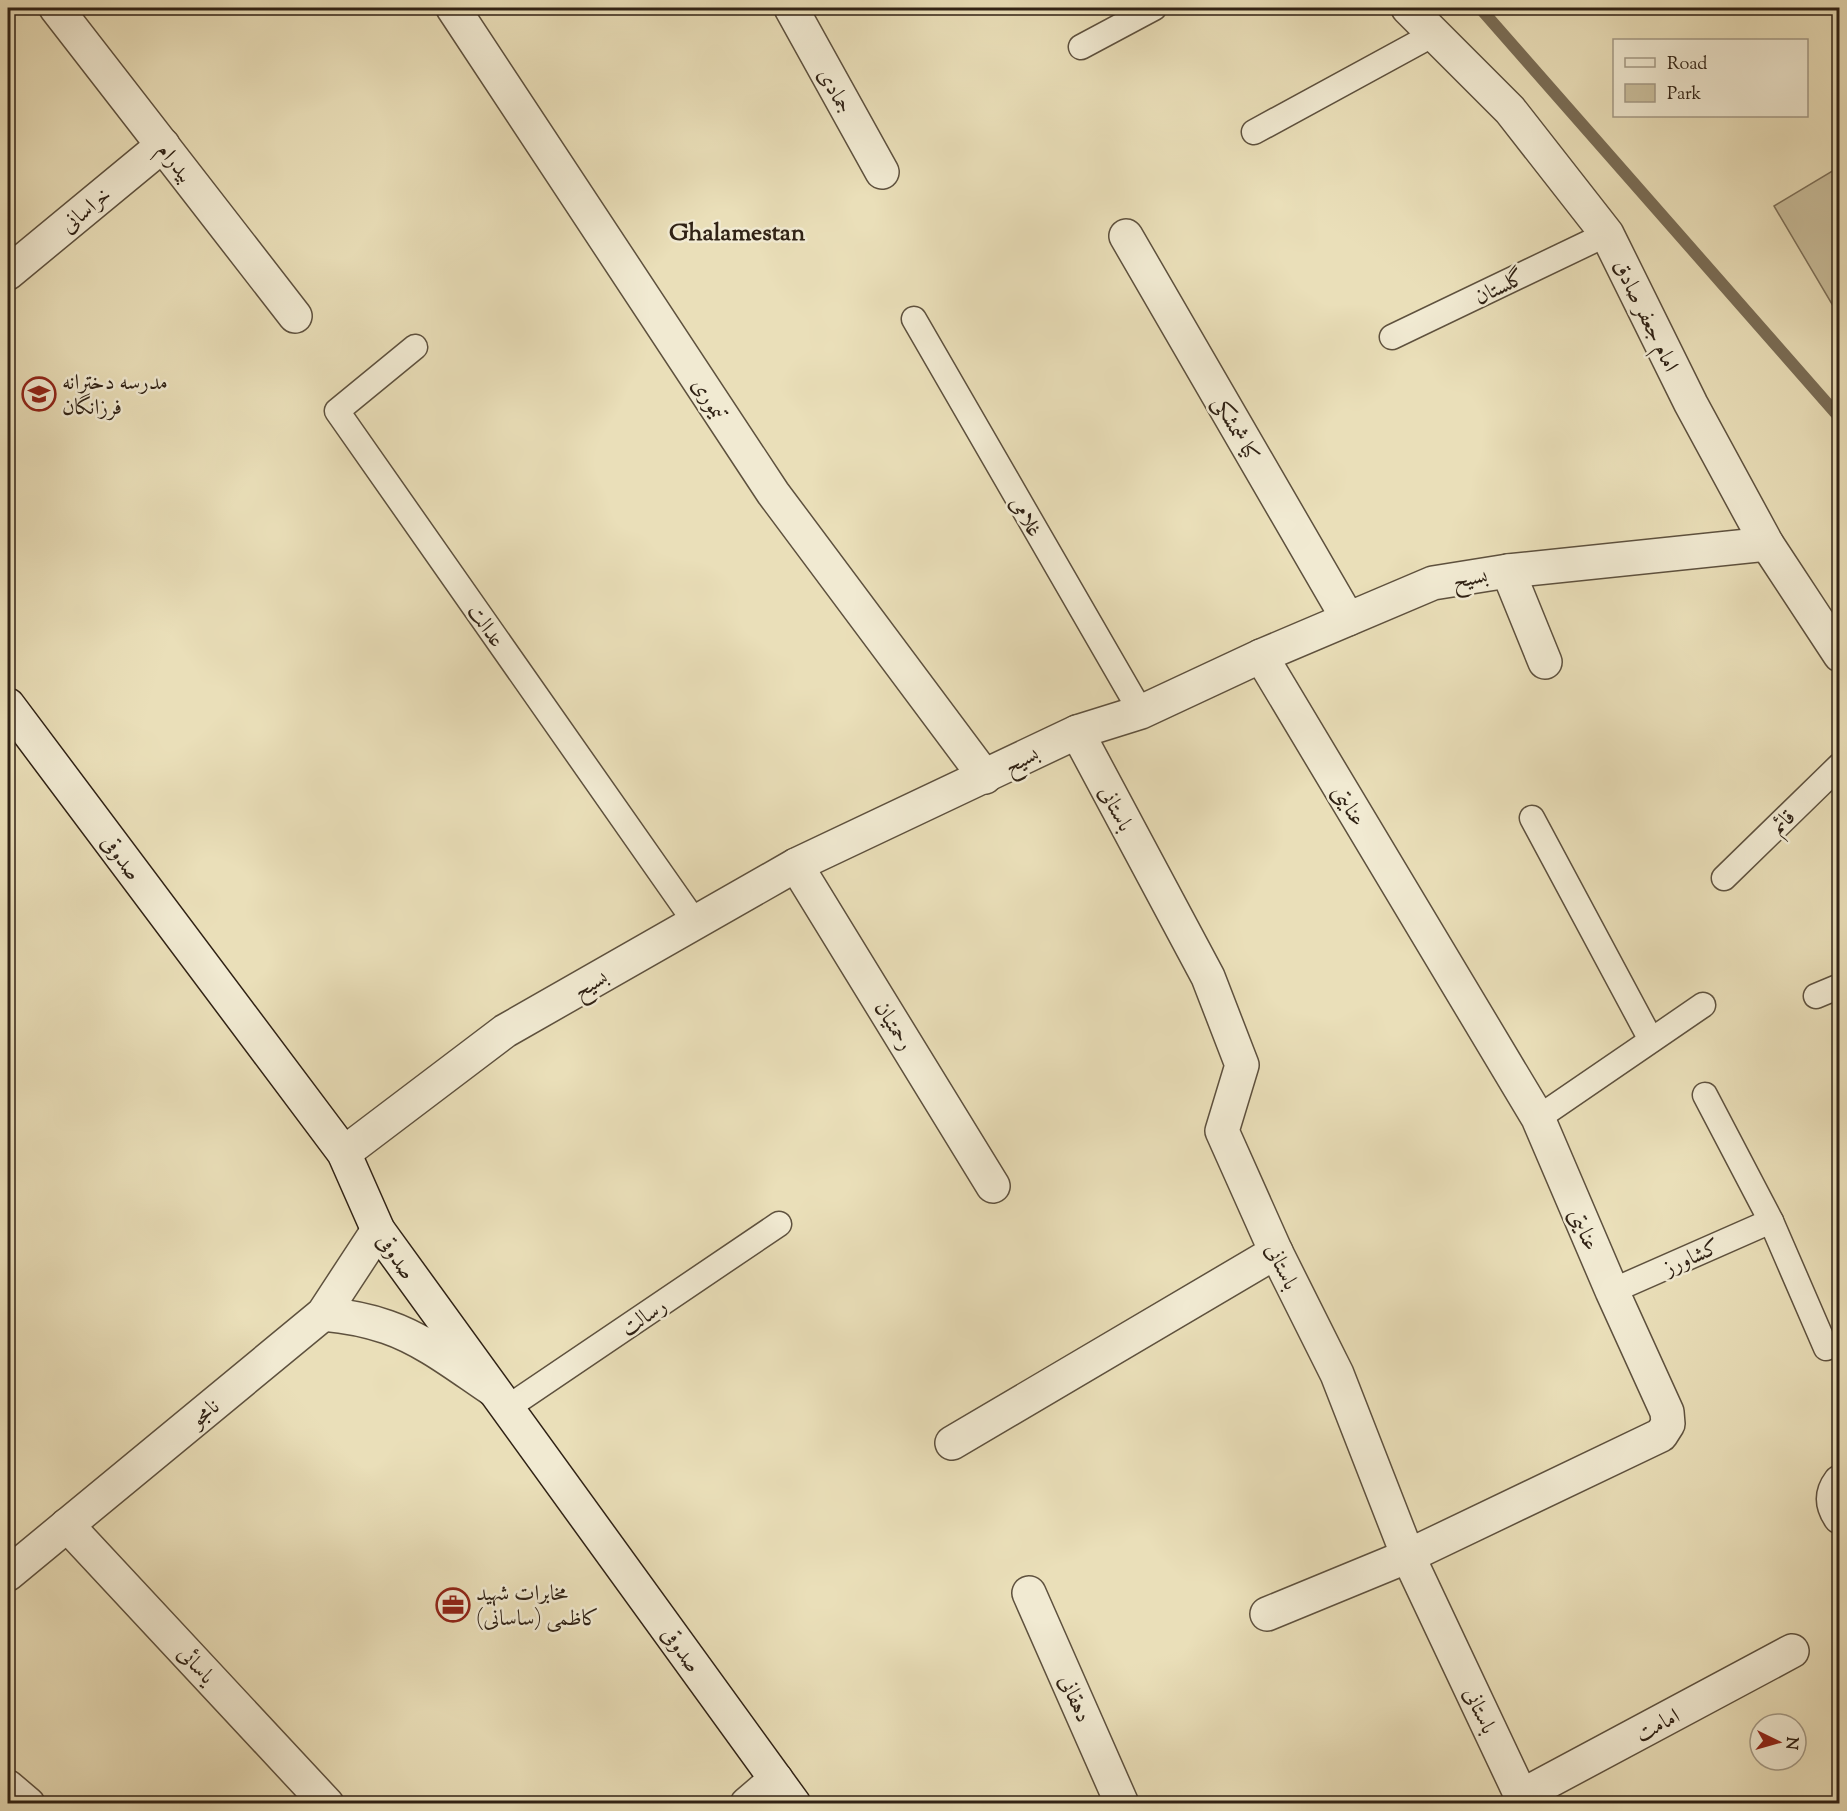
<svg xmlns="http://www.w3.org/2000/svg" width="1847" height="1811" viewBox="0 0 1847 1811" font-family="'Sorts Mill Goudy',Amiri,serif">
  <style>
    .green { fill: #cabf9d; stroke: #7d7059; stroke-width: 1.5 }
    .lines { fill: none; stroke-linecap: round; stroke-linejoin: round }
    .stream { stroke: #7a6d56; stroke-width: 12 }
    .service-casing { stroke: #5e513e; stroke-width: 27 }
    .minor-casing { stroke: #5e513e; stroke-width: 36 }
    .tertiary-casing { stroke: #5e513e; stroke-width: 36 }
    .secondary-casing { stroke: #302215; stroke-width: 36 }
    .service { stroke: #f1ead2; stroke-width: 24 }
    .minor { stroke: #f1ead2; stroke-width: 33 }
    .tertiary { stroke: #f1ead2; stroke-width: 33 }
    .secondary { stroke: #f1ead2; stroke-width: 33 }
    .labels { text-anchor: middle; stroke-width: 5; stroke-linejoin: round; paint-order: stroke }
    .street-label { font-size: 22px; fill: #302215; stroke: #f1ead2 }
    .poi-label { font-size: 22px; fill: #302215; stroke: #f1ead2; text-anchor: start }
    .neighbourhood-label { font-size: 24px; font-weight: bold; fill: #302215; stroke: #f1ead2 }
  </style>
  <rect width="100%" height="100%" fill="#eadfb9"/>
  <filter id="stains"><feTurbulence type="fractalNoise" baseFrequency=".00333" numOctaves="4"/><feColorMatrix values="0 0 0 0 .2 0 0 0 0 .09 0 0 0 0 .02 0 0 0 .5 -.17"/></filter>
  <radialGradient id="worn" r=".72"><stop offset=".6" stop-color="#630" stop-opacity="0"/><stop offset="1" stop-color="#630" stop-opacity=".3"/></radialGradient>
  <polygon class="green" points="1839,167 1839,316 1774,206"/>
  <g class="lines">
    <polyline class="stream" points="1480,8 1840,418"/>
    <g class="service-casing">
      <g id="service">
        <polyline points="1081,47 1154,8"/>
        <polyline points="1254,132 1434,34"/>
        <polyline points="914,319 1141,712"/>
        <polyline points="1392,337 1607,234"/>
        <polyline points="415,347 337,411 695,922"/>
        <polyline points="1532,818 1651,1040"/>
        <polyline points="1724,878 1840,765"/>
        <polyline points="1816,996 1840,986"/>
        <polyline points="1705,1095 1771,1221 1826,1348"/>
        <polyline points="1538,1118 1703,1005"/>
        <polyline points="1612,1291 1771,1221"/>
        <polyline points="507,1408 779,1224"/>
      </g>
    </g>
    <g class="minor-casing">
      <g id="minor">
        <polyline points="56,8 295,316"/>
        <polyline points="453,8 773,493 985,777"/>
        <polyline points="791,8 882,172"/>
        <polyline points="1126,236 1348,619"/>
        <polyline points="1508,571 1545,662"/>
        <polyline points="1261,656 1538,1118 1612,1291 1667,1412 1668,1424 1661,1435 1408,1556 1267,1614"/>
        <polyline points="1077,732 1208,977 1242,1065 1222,1131 1276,1252 1337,1374 1408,1556 1525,1804"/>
        <polyline points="796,865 993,1186"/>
        <polyline points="952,1443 1276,1252"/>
        <path d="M1840,1482C1831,1494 1832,1505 1840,1517"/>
        <polyline points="67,1525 327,1804"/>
        <polyline points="1029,1593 1122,1804"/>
        <polyline points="8,1787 28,1804"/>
        <polyline points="1521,1796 1792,1651"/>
        <polyline points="747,1804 776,1779"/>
      </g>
    </g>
    <g class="tertiary-casing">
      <g id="tertiary">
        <polyline points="1408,8 1510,110 1607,234 1691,404 1767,544 1840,655"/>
        <polyline points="8,273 163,145"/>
        <polyline points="344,1153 505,1031 796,865 1077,732 1141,712 1261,656 1433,583 1508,571 1767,544"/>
        <path d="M323,1314C345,1316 367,1320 387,1327C425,1340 459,1367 492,1389"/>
        <polyline points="8,1574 323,1314 378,1230"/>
      </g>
    </g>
    <g class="secondary-casing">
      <polyline id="secondary" points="8,705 344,1153 378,1230 794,1804"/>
    </g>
    <use href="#service" class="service"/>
    <use href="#minor" class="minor"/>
    <use href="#tertiary" class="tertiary"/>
    <use href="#secondary" class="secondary"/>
  </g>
  <defs>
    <g id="school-ring" transform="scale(1.725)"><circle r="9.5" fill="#f1ead2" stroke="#8f2418" stroke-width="1.5"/><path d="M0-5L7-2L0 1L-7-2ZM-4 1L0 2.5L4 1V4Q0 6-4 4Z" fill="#8f2418"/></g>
    <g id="office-ring" transform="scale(1.725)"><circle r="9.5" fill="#f1ead2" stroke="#8f2418" stroke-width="1.5"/><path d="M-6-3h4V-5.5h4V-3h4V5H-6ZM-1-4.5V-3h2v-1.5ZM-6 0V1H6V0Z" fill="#8f2418"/></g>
  </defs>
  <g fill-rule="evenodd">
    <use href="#school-ring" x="39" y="394"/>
    <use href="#office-ring" x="453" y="1605"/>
  </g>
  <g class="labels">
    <g class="street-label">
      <text transform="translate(836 90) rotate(61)" y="8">جمادی</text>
      <text transform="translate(176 162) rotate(52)" y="8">بیدرام</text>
      <text transform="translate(85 209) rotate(-40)" y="8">خراسانی</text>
      <text transform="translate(1499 286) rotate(-26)" y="8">گلستان</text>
      <text transform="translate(1647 315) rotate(64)" y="8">امام جعفر صادق</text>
      <text transform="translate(710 398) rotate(57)" y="8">تیموری</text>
      <text transform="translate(1237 428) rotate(60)" y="8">کیا شمشکی</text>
      <text transform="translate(1027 516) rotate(60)" y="8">غلامی</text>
      <text transform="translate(1470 577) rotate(-9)" y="8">بسیح</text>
      <text transform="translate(487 625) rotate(55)" y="8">عدالت</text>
      <text transform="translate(1021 759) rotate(-26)" y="8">بسیح</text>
      <text transform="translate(1350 805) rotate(59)" y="8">عنایتی</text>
      <text transform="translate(1117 808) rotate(62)" y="8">باستانی</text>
      <text transform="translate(1782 821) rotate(-44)" y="8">قائم</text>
      <text transform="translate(122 857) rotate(53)" y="8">صدوقی</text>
      <text transform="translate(590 983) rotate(-30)" y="8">بسیح</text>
      <text transform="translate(895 1025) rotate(58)" y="8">رحمتیان</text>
      <text transform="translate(1585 1229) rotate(67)" y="8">عنایتی</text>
      <text transform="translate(397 1256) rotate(55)" y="8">صدوقی</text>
      <text transform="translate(1691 1256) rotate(-24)" y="8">کشاورز</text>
      <text transform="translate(1283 1266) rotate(64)" y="8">باستانی</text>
      <text transform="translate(643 1316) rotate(-34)" y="8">رسالت</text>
      <text transform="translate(204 1412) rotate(-39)" y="8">نامجو</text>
      <text transform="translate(682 1649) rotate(54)" y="8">صدوقی</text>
      <text transform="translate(197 1664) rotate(47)" y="8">یاسائی</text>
      <text transform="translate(1076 1698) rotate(66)" y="8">دهقانی</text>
      <text transform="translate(1481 1710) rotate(65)" y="8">باستانی</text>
      <text transform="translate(1657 1724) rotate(-28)" y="8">امامت</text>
    </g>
    <g class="poi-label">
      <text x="62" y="389">مدرسه دخترانه<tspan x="62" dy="25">فرزانگان</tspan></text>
      <text x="476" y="1600">مخابرات شهید<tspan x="476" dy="25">کاظمی (ساسانی)</tspan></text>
    </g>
    <g class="neighbourhood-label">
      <text x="737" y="240">Ghalamestan</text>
    </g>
  </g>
  <rect width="1847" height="1811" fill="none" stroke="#eadfb9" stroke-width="30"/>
  <rect x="9" y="9" width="1829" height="1793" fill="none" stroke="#302215" stroke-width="3"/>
  <rect x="15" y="15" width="1817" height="1781" fill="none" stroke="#302215" stroke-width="1.5"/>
  <rect x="1613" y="39" width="195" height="78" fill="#f1ead2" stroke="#a49a86" stroke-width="1.5"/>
  <rect x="1625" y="58" width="30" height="9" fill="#f1ead2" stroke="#a49a86" stroke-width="1.5"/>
  <text x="1667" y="69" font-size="18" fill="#302215">Road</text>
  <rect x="1625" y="84" width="30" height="18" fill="#cabf9d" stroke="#a49a86" stroke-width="1.5"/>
  <text x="1667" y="99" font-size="18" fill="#302215">Park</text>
  <g transform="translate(1778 1742) rotate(95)"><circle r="28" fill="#f1ead2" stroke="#a49a86" stroke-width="1.5"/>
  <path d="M0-4.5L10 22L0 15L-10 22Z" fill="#8f2418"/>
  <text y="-9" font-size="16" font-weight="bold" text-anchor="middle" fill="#302215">N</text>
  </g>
  <rect width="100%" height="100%" filter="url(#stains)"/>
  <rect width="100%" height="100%" fill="url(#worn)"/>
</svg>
